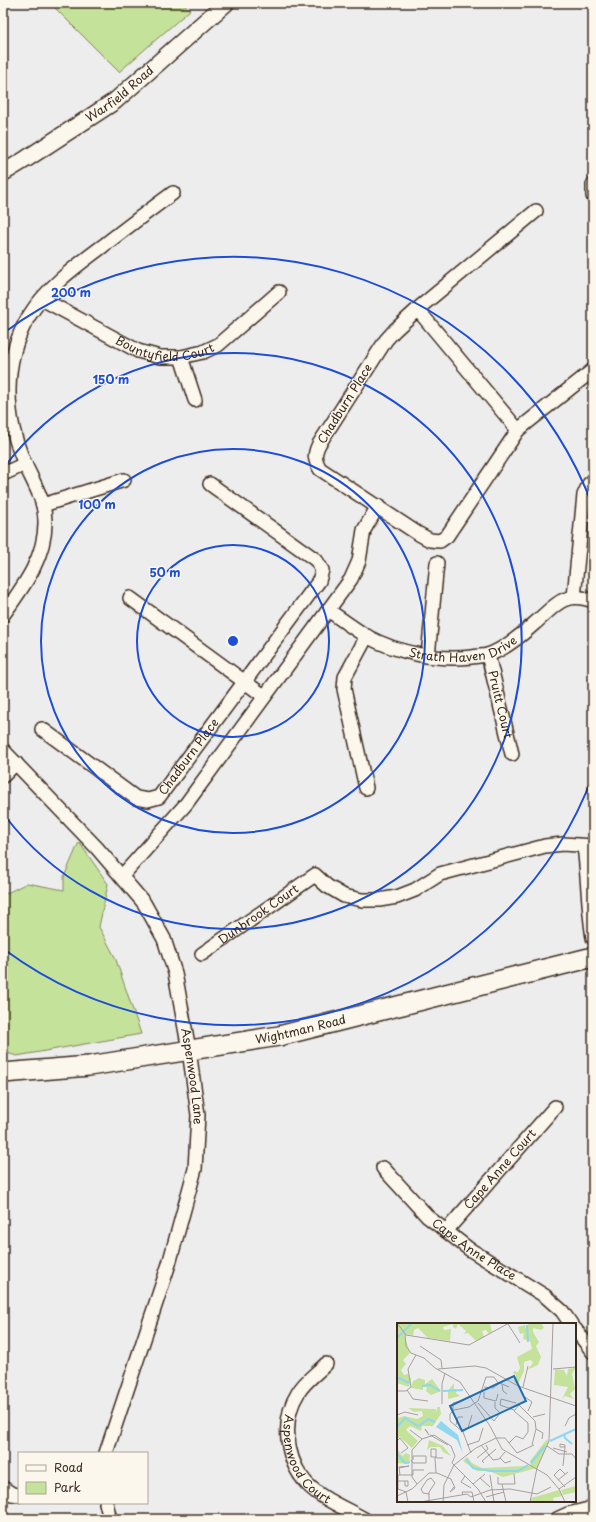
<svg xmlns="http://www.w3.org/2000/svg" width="596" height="1522" viewBox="0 0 596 1522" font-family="'Playpen Sans',sans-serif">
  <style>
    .green { fill: #c4e29a; stroke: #80865c }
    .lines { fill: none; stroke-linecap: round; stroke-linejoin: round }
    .minor-casing { stroke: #3b2a1e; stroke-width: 16 }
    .tertiary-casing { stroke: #3b2a1e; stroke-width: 19 }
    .secondary-casing { stroke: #3b2a1e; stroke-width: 22 }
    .minor { stroke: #fbf7ec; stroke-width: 13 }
    .tertiary { stroke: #fbf7ec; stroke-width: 16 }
    .secondary { stroke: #fbf7ec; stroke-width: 19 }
    .ring { fill: none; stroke: #1d4ed8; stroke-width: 2 }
    .labels { text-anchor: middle; stroke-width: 3; stroke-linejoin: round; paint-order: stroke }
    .street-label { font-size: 12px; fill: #3b2a1e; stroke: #fbf7ec }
    .inset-river { fill: none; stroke: #8fd7f0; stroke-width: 2 }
    .inset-road { fill: none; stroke: #a69f9b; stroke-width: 1 }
    .view { fill: #1f6fb2; fill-opacity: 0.15; stroke: #1f6fb2; stroke-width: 2 }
    .inset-edge { fill: none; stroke: #3b2a1e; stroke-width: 2 }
    .centre { fill: #1d4ed8; stroke: #fbf7ec; stroke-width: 2 }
    .ring-label { font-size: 12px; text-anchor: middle; font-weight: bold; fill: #1d4ed8; stroke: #fbf7ec; stroke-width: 3; stroke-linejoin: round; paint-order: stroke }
  </style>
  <rect width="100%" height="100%" fill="#eeedee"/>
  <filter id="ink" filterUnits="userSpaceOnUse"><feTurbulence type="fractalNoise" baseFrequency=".025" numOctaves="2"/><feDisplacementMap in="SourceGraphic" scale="8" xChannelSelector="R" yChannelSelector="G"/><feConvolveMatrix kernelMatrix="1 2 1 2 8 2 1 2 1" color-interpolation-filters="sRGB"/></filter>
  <g filter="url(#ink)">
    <g class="green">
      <polygon points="50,3 182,3 190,10 119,72"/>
      <polygon points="79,842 108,884 99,927 115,957 141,1034 17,1056 3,1052 3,895 27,883 64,890 64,877"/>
    </g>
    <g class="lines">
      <g class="minor-casing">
        <g id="minor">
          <polyline points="593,185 593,196"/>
          <path d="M536,211L420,307L395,330L386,340L319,444C314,454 314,459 320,469L417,533L430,540L440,541L447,536L518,430L593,370"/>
          <path id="s1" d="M42,299L138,351L160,357H181L203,352L218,345L279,292"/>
          <polyline points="418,310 518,430"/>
          <polyline points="181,357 195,400"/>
          <polyline points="3,474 25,464"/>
          <polyline points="43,505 124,480"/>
          <polyline points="574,597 584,495 589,484 593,481"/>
          <polyline points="130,598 264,696"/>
          <path id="s2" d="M328,610C341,619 353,628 366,636C398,653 437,661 472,657C477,656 483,656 487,655C502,651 524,633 535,623C555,606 564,590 593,601"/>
          <path d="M3,615C23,587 46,557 45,521C45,500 33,482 25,464C4,418 2,361 29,316C47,287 76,266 103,246C126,228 150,210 173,193"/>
          <path id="s3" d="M488,655L512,754"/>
          <polyline points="428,656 437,563"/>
          <path id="s4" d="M42,729L136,798L148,800L159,797L319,581L322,570L316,560L210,484"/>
          <path id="s5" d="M3,750L97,848L144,903L164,939L175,973L189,1050L198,1115L195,1169L169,1264L106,1453"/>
          <polyline points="3,776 16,763"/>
          <polyline points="366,788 344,689 345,677 367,636"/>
          <path d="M584,846C588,877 588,907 593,938"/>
          <polyline points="122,876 186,804 351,579 359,561 364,530 378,506"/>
          <path id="s6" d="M202,954L315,875L327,886L344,896L362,900H379L397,897L415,890L440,874L545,846L563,844L593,846"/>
          <path id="s7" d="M383,1168L428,1217L469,1249L545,1296L562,1311L571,1324"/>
          <path id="s8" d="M446,1231L555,1107"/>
          <polyline points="575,1329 593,1352"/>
          <path id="s9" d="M326,1364C317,1373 304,1382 298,1393C282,1418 285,1455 303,1479C316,1497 345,1508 364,1519"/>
          <polyline points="3,1488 12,1494 19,1495"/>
          <polyline points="106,1503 110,1519"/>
          <polyline points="557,1519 568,1514 593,1508"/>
        </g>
      </g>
      <g class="tertiary-casing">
        <g id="tertiary">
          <path id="s10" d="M3,173L26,159L115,101L226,3"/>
        </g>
      </g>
      <g class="secondary-casing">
        <g id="secondary">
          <path id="s11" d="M3,1073L89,1066L279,1036L593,957"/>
        </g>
      </g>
      <use href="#minor" class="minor"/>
      <use href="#tertiary" class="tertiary"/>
      <use href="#secondary" class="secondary"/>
    </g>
  </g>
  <g class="ring">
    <circle cx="233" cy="641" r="96"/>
    <circle cx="233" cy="641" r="192"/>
    <path d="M5 466A288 288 0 1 1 5 816"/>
    <path d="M593 775A384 384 0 0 1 5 950M5 332A384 384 0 0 1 593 507"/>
  </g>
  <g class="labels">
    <g class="street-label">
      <text dy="4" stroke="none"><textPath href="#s10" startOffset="141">Warfield Road</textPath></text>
      <text dy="4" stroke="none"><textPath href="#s1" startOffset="136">Bountyfield Court</textPath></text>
      <text transform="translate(345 404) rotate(-58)" y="4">Chadburn Place</text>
      <text dy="4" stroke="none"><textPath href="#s2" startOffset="148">Strath Haven Drive</textPath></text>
      <text dy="4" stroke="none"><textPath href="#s3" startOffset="51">Pruitt Court</textPath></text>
      <text dy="4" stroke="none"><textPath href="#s4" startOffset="190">Chadburn Place</textPath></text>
      <text dy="4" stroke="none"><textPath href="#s6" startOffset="69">Dunbrook Court</textPath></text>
      <text dy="4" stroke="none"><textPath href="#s11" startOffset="301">Wightman Road</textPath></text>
      <text dy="4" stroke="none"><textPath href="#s5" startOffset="390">Aspenwood Lane</textPath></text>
      <text dy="4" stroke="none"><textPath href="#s8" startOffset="82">Cape Anne Court</textPath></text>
      <text dy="4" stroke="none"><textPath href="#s7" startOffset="123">Cape Anne Place</textPath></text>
      <text dy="4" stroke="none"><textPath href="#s9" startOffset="115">Aspenwood Court</textPath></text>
    </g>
  </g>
  <g transform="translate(397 1323)">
    <rect width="179" height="179" fill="#eeedee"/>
    <path d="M0,0H93L95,9L92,11L89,7L85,8L87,14L79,18L71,10L67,11L69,8L61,1L59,6L56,4V1L46,4L47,7L54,6L53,18L31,15L21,5L17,7L16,12L7,11L13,30L6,37L9,41L4,47L7,52L11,51L14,56L12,64L0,60ZM132,0H144L147,5L144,7L136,5V9L142,19L139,23L144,34L141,42L130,47L136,40L134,37L127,39V48L121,61L117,59L119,52L116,50L117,48L121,49L123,45L120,34L135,26L133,18L126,16L127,10L123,11L121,4L128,2L129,6ZM179,44L175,51L178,66L173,71L177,76L168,73L165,76L171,64L157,62L158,46L167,47L170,53L171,46ZM22,55L28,57V61L35,56L44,68L34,72L29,68L30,64H26V67L14,65L16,58ZM57,60V66L60,67L59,70L63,73L51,76V68ZM40,84H43L44,91L36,103H25L24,108L13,103L9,107L21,118L15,125L3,114L0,116L1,95L7,93L20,96L26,93L25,88L17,89L11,85L39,86L40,89ZM150,116L152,119L140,145L106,154L92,148H80L66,138L70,134L75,140L85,145L130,143L134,142L133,138ZM32,117L46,123L54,133L46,129L43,124H34L30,127ZM0,125L5,133L9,130L13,132L12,141L0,140ZM179,163V169L166,172L164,167ZM162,167L165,173L156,175L157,179H134V175Z" fill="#c4e29a"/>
    <path d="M44,98L61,112L66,131L60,117L39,104Z" fill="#8fd7f0"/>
    <path class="inset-river" d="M130,2L131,19M0,15L15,0M0,54L12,60M25,63L33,62L43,68M46,68L66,67M0,104L8,95L21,103L32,96L38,99M167,111L168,115L175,121M153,118L179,106M0,131L8,140L13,139M69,136L76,145L93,148H121L131,142M134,140L148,123"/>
    <path class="inset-road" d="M0,0L9,12L72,22L112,0M111,1L123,20M8,11L9,23L14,30L27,35L38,45L63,59L93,103L105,126L150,152L162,166L168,179M23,23L44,37L45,45M41,46L78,43L89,45L121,63L179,83M156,46L179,44M105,61L106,68L110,71M87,64L96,65L103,60L112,64M126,64L131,43M10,67L16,76L31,78M0,68H9L14,64L11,46L19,32M87,69V75L99,78L101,71M128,74L135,79L131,88M81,80L97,98L103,90L98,85V79M45,81V61L48,50M56,87V80L67,77M117,87L103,82L104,76L119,80M0,92L8,89L21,92M136,94L148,91M59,102L61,94H66M168,103L172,95L179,91M139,106L146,110L145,116M13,107L25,116M66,109L71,105L75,92M31,110L28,106L32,112M33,112L51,122M99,115H108L120,130L137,122M0,118L3,115L11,125L4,130M112,120L119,113L126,116L131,109V100L117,88L122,82L138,98L139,106L135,122M163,121L168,122V124H163ZM70,122L82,118L86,105M84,122L96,137L102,136L108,129M150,123L162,131H175L179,136M156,125L170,129M74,130L66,109L53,98V91L57,87L72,84L81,78L89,54H97L102,61M80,135L91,126L89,122M103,135L108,140L114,138M14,137L16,140H29V133H16V137M87,140L85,138L99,126M166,143L168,124M2,145L12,143L2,144L3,152M140,145L152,118L156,0M39,150L38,135L39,134V126H34V134H39L40,135H46M0,152H16V147H27M1,152V166L9,169L11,179M93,152L97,179M68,153L64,159L74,165M101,154V161H118L117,151M83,155L93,164M54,156L58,165L53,169L57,164M161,157L171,149M1,158H11V163H8V158M20,161L15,154V127L25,116L37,112L54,123L58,133L55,140L81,166L89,179M76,161L88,151M105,161L109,179M168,164L157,152L163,146L168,151M162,166L179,154M32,171L26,170L24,166L30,157L34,155L38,160L32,169V178M66,172L65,169H75L77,179M0,173L15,166L32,150H40L54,156M74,174L93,167L113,166L140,171L154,164M89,174L107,169M23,179L70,171L74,174M46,179L47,162L57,142L79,125L99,115M133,179L140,145"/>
    <path class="view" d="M117,53L129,78L65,108L53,83Z"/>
    <rect width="179" height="179" class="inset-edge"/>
  </g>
  <circle cx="233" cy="641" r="6" class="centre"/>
  <g class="ring-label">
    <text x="71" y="297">200 m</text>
    <text x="111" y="384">150 m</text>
    <text x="97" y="509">100 m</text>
    <text x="165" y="577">50 m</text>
  </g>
  <rect width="596" height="1522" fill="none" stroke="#fbf7ec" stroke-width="16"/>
  <rect x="8" y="8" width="580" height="1506" fill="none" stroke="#3b2a1e" stroke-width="1.5" filter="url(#ink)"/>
  <rect x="18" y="1452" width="130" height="52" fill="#fbf7ec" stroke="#aea59a"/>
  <rect x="26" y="1465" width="20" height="6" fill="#fbf7ec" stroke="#aea59a"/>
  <text x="54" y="1472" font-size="12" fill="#3b2a1e">Road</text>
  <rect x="26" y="1482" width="20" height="12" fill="#c4e29a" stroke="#aea59a"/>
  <text x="54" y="1492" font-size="12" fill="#3b2a1e">Park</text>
</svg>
